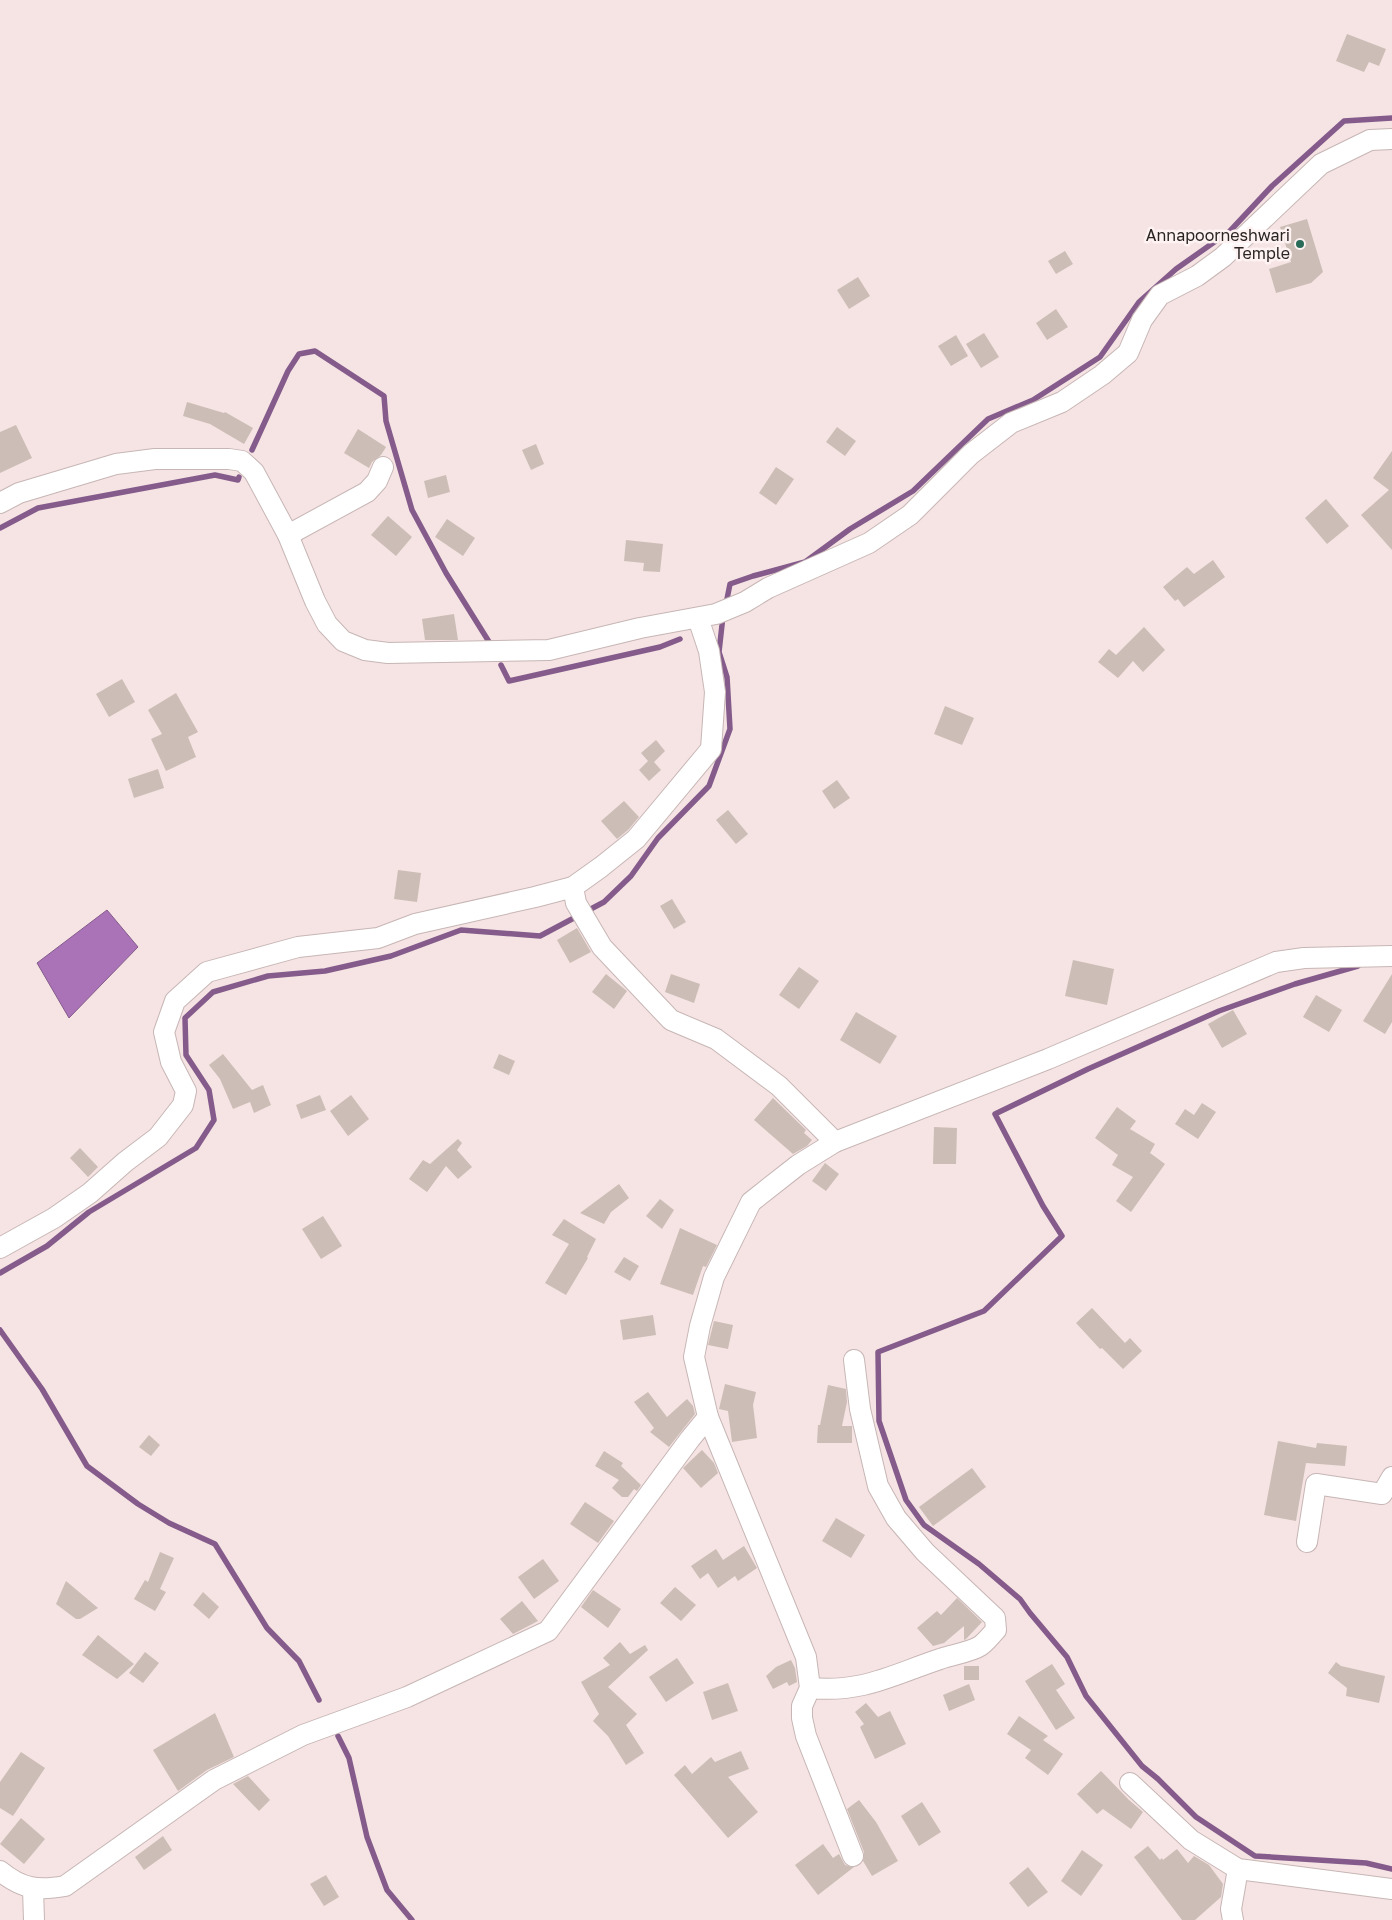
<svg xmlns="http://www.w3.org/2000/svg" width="1392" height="1920" viewBox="0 0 1392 1920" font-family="'Golos Text',sans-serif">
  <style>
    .water { fill: #aa73b7; stroke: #845b8b }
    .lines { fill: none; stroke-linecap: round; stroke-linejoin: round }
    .stream { stroke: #845b8b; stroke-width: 5.5 }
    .building { fill: #ccbeb6 }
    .minor-casing { stroke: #c7b6b5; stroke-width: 22 }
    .minor { stroke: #fff; stroke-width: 20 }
    .poi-dot { fill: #296a58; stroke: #fef3f2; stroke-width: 2 }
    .labels { text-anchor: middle; stroke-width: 5; stroke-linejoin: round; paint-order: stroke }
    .poi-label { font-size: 16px; fill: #2a2423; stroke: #fef3f2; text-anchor: end }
  </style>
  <rect width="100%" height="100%" fill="#f5e4e3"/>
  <polygon class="water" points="107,910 138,947 69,1018 37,963"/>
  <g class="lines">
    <g class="stream">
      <polyline points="252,450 288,371 299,354 315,351 384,396 386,421 412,510 446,573 491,645"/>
      <polyline points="0,528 38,508 215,475 238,480 239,477"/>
      <polyline points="726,604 730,584 753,576 805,562 850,529 913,491 988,419 1033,400 1100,357 1139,302 1176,269 1230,231 1272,186 1344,121 1392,118"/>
      <polyline points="501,665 509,681 660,647 680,639"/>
      <polyline points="1358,966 1295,984 1219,1011 1088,1069 995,1114 1043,1206 1062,1236 984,1311 878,1352 879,1421 906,1500 924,1525 979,1564 1020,1599 1030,1613 1067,1657 1086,1696 1142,1766 1158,1779 1196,1817 1255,1856 1366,1863 1392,1869"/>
      <polyline points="0,1273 47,1246 89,1212 196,1148 214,1120 209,1090 186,1055 185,1018 213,992 268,976 325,971 391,956 461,930 540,936 604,902 631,876 658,838 709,786 730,729 727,677 719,652 723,616"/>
      <polyline points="0,1330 42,1389 87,1466 138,1504 169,1523 215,1544 267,1628 299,1661 319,1700"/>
      <polyline points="338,1736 349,1758 367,1837 387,1890 412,1920"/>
    </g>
  </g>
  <g class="building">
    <polygon points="1347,34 1386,49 1379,66 1369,62 1364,72 1336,61"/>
    <polygon points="1307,219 1323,272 1311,283 1276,293 1269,269 1291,262 1280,227"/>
    <polygon points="1065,251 1073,264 1056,274 1048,261"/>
    <polygon points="858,277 870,296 849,309 837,290"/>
    <polygon points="1056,309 1068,327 1047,340 1036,323"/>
    <polygon points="984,333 999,357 981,368 966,344"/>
    <polygon points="956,335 968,356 951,366 938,346"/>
    <polygon points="187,402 224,413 225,412 253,428 244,444 210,424 183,416"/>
    <polygon points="16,425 32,458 0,473 0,432"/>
    <polygon points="837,427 856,441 845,456 826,442"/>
    <polygon points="358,429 386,447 381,455 372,462 369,468 344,453"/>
    <polygon points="536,444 544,464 531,470 522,450"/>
    <polygon points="1392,451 1392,550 1361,515 1389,490 1373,478"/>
    <polygon points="776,467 794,479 776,505 759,493"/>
    <polygon points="446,475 450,492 428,498 424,481"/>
    <polygon points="1326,499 1349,526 1327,544 1305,518"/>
    <polygon points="388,516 412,537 396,556 371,535"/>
    <polygon points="447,519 475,538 463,556 435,537"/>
    <polygon points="626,540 663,544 660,572 643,571 644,563 624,561"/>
    <polygon points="1213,560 1225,577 1184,607 1178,599 1175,601 1163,587 1187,567 1194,574"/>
    <polygon points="454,614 458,640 425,640 422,619"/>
    <polygon points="1144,627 1165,650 1143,672 1133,661 1118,678 1098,662 1109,649 1116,655"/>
    <polygon points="122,679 135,702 109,717 96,694"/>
    <polygon points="176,693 198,732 188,737 196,757 166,771 151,739 162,734 148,710"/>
    <polygon points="945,706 974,718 962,745 934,734"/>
    <polygon points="656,740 665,751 654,762 661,770 649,781 639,770 648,761 641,753"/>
    <polygon points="158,769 164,788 134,798 128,779"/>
    <polygon points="837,780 850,798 834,809 822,791"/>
    <polygon points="624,801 639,817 628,830 617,839 601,821"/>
    <polygon points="728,810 748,834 736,844 716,820"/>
    <polygon points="398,870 421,873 417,902 394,899"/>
    <polygon points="672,899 686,922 674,929 660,906"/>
    <polygon points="577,928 591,952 570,963 557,940"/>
    <polygon points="1073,960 1114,969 1107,1005 1065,996"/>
    <polygon points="799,967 819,981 799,1009 779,995"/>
    <polygon points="606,974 627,991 614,1009 592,992"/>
    <polygon points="671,974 700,984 694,1003 665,992"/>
    <polygon points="1392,974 1392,1022 1385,1034 1363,1021"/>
    <polygon points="1316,995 1342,1010 1329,1032 1303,1017"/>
    <polygon points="1233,1010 1247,1034 1222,1048 1208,1024"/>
    <polygon points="856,1012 897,1036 880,1064 840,1040"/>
    <polygon points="223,1054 252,1090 263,1085 271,1105 254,1113 250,1102 233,1109 220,1079 209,1065"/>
    <polygon points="499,1054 515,1061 509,1075 493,1068"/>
    <polygon points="320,1095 326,1110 301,1119 296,1105"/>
    <polygon points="351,1095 369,1119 348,1136 330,1111"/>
    <polygon points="773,1098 806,1130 804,1133 812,1140 807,1146 793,1154 754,1120"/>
    <polygon points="1202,1103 1216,1112 1198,1139 1175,1124 1185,1109 1194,1115"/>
    <polygon points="1117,1107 1136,1121 1130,1129 1155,1144 1150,1153 1165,1164 1131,1212 1116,1201 1133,1177 1112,1165 1118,1155 1095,1138"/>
    <polygon points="934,1127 957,1128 956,1164 933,1164"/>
    <polygon points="458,1139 462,1143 457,1150 472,1167 458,1179 446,1166 427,1192 409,1179 423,1160 430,1164"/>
    <polygon points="80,1148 98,1167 88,1177 70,1158"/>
    <polygon points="825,1163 839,1174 826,1191 812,1181"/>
    <polygon points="619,1184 629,1198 611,1212 604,1224 580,1213"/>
    <polygon points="660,1199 674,1210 662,1229 646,1216"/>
    <polygon points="323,1216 342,1246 321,1259 302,1229"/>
    <polygon points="564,1219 596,1239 587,1257 588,1258 566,1295 545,1283 569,1244 552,1235"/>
    <polygon points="680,1228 717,1245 706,1267 703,1266 693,1295 660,1284"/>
    <polygon points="624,1257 639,1266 630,1281 614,1272"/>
    <polygon points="1092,1308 1125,1343 1130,1338 1142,1351 1123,1369 1102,1348 1100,1349 1076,1323"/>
    <polygon points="653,1315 656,1335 623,1340 620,1320"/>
    <polygon points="714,1321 733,1325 728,1349 708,1345"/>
    <polygon points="725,1384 756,1392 753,1405 757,1438 732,1442 728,1411 719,1409"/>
    <polygon points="828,1385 846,1389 847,1402 842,1426 852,1426 852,1443 817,1443 818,1425 820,1425"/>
    <polygon points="648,1392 667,1417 687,1399 693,1406 695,1414 669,1447 650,1432 654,1428 634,1402"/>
    <polygon points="149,1435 160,1445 151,1456 139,1447"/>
    <polygon points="1278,1441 1316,1448 1317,1443 1347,1446 1345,1466 1306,1463 1296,1521 1264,1515"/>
    <polygon points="702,1450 714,1463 718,1473 701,1488 683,1468"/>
    <polygon points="604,1451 623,1463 621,1466 641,1485 637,1491 634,1489 628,1497 622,1497 612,1488 619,1480 595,1466"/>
    <polygon points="972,1468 986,1487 933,1526 919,1507"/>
    <polygon points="585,1502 614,1521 598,1543 570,1524"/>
    <polygon points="836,1518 865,1535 851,1558 822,1541"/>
    <polygon points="744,1546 757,1568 738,1581 735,1576 718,1588 708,1573 700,1579 691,1566 716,1549 723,1560"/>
    <polygon points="160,1552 174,1558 160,1589 166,1592 155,1611 134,1599 145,1580 148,1582"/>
    <polygon points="543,1559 559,1581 534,1599 518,1577"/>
    <polygon points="66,1581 98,1608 80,1619 76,1619 56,1604"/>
    <polygon points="675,1587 696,1605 681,1621 660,1603"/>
    <polygon points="593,1590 621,1609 608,1628 581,1607"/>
    <polygon points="203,1592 219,1607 209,1619 193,1605"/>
    <polygon points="957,1598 982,1622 966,1639 964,1640 964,1626 944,1643 933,1646 917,1628 937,1611 941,1615"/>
    <polygon points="522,1601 538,1621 513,1634 500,1619"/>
    <polygon points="98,1635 134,1664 117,1679 82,1655"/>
    <polygon points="620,1642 630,1654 645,1645 648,1650 608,1687 637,1714 626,1725 644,1753 626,1765 608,1736 593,1721 599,1714 581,1682 610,1665 603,1658"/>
    <polygon points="145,1652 159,1663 143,1683 129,1673"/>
    <polygon points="677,1658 694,1683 666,1702 649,1677"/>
    <polygon points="791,1660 795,1668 797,1682 789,1686 787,1682 773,1689 766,1676 776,1667"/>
    <polygon points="1336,1662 1341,1666 1385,1676 1379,1703 1346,1696 1347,1688 1328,1673"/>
    <polygon points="1052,1664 1065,1684 1056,1690 1075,1718 1056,1730 1025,1681"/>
    <rect x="964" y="1666" width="15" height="14"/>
    <polygon points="728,1683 738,1711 712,1720 703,1692"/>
    <polygon points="969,1684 975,1700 949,1711 943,1695"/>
    <polygon points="866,1703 878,1717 890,1711 906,1744 875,1759 860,1727 864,1724 855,1712"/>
    <polygon points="215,1713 234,1757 207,1770 178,1791 153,1750"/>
    <polygon points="1019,1716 1048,1736 1043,1740 1063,1754 1048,1775 1025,1758 1031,1750 1007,1734"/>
    <polygon points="741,1751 749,1769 728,1777 758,1812 728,1838 674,1775 685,1765 692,1774 711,1757 715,1762"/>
    <polygon points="21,1752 45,1768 13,1816 0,1808 0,1782"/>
    <polygon points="1101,1771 1129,1800 1143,1812 1131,1829 1103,1809 1097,1814 1077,1794"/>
    <polygon points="248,1776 270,1800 259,1811 233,1784"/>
    <polygon points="859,1800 876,1822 898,1861 872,1876 863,1861 864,1852 847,1809"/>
    <polygon points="922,1802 941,1832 919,1846 901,1816"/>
    <polygon points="21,1818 45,1839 24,1864 0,1844"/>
    <polygon points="163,1836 172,1850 144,1870 135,1857"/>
    <polygon points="823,1844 833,1858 839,1854 845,1865 854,1867 818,1895 795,1865"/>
    <polygon points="1148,1846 1160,1860 1162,1858 1163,1860 1177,1849 1188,1863 1194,1856 1209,1865 1223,1884 1221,1897 1195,1920 1182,1920 1134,1857"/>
    <polygon points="1082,1850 1103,1865 1081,1896 1061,1881"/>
    <polygon points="1028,1867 1048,1892 1028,1907 1009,1883"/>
    <polygon points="326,1875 339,1897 324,1906 310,1884"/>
  </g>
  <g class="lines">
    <g class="minor-casing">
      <g id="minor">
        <polyline points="0,503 19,493 116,464 155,459 229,459 242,461 254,472 288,535 315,601 327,624 343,641 365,650 388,653 549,650 640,628 716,614 745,602 768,588 869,543 910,515 971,454 1011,423 1062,402 1102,375 1128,353 1142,320 1160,295 1197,276 1223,257 1321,164 1370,140 1392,139"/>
        <polyline points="288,535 367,492 377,481 383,467"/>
        <polyline points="573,887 576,903 602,947 671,1020 716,1039 779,1086 835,1142"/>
        <polyline points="0,1248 54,1218 90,1193 125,1162 158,1137 183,1105 186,1091 171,1062 164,1032 175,1001 207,972 298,947 378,938 415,924 535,897 573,887 601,867 636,839 711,749 715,692 709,651 698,618"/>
        <polyline points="708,1417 806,1657 810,1688 802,1706 802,1718 806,1736 853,1856"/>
        <polyline points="1307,1542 1316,1484 1382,1494 1392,1477"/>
        <path d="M810,1688C863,1693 892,1675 940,1659C951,1655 971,1652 980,1646C986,1642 991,1635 996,1630L995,1618L925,1552L896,1518L878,1486L860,1409L854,1360"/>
        <polyline points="1130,1783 1191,1840 1238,1869 1392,1889"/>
        <path d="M0,1871C22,1889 38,1891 65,1886L214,1780L303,1735L407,1697L548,1631L690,1439L708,1417L694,1357L700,1326L714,1277L751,1202L798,1165L835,1142L1048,1059L1276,962L1304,958L1392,956"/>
        <polyline points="33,1889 34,1920"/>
        <polyline points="1233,1920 1231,1909 1238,1869"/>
      </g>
    </g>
    <use href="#minor" class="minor"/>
  </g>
  <circle class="poi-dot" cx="1300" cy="244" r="5"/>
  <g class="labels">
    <g class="poi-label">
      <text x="1290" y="241">Annapoorneshwari<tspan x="1290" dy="18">Temple</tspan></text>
    </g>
  </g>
</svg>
